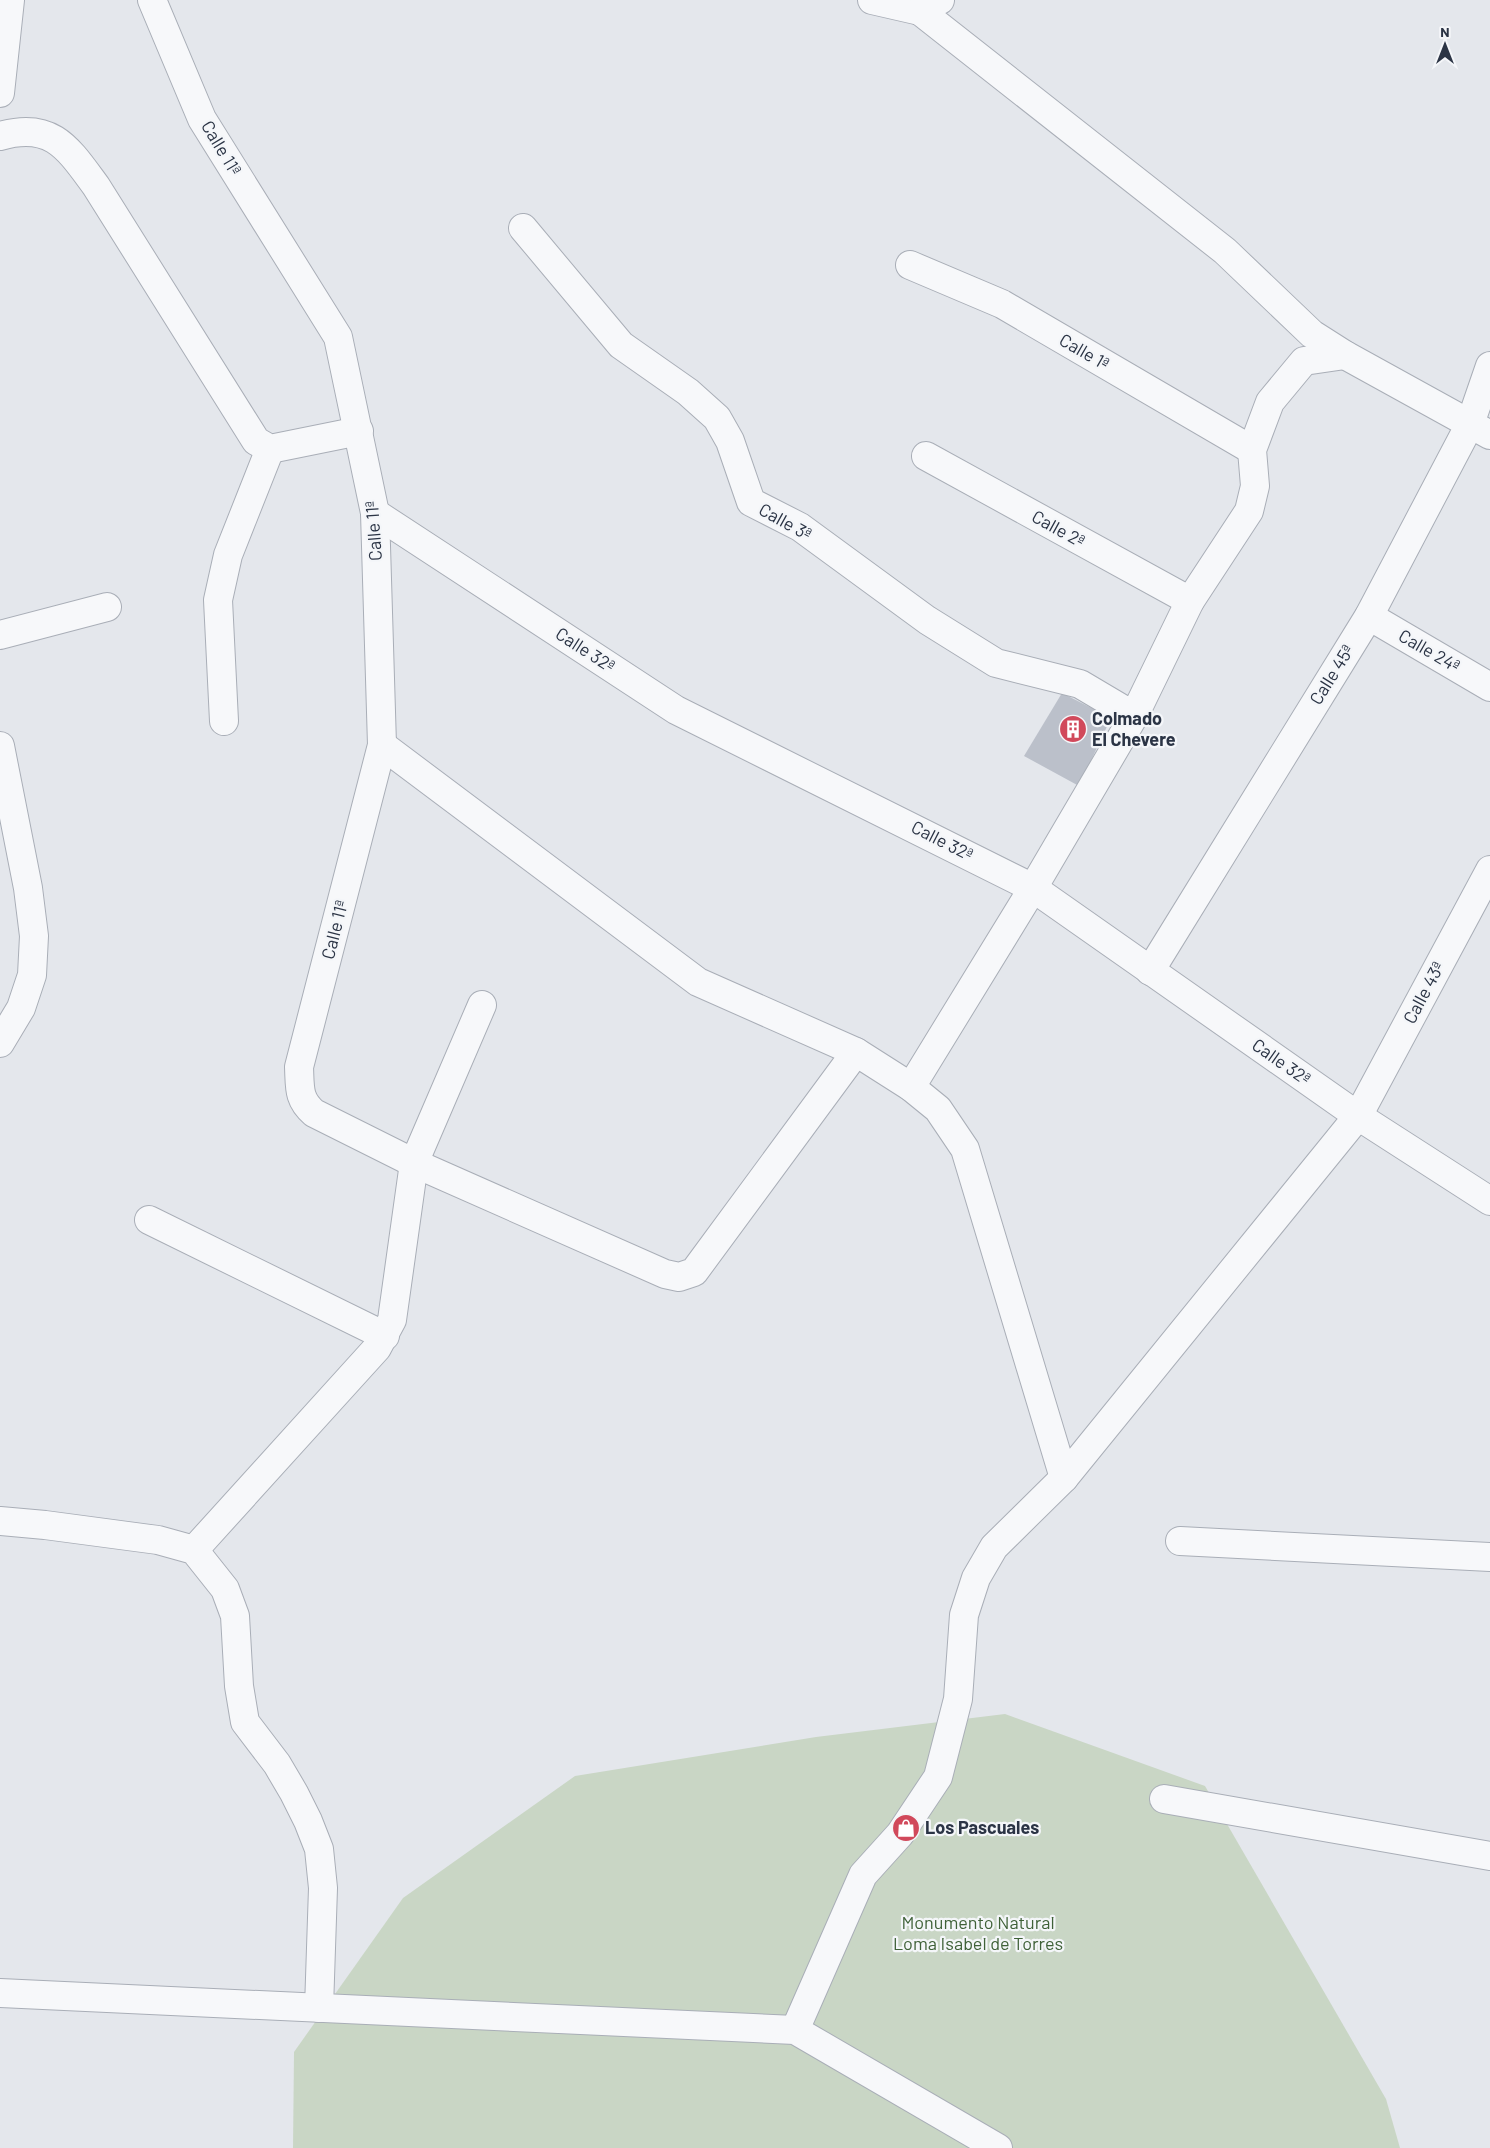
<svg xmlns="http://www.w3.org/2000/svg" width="1490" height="2148" viewBox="0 0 1490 2148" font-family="Barlow,sans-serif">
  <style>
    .green { fill: #c9d6c5 }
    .building { fill: #bbc0ca }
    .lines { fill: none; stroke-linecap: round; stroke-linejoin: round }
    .minor-casing { stroke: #a9aeb7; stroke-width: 30 }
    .minor { stroke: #f7f8fa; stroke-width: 28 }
    .labels { text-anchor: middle; stroke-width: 4.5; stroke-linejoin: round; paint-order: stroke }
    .street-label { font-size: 18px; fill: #2b3445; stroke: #f4f6f9 }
    .poi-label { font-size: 18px; font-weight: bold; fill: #2b3445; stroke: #f4f6f9; text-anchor: start }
    .park-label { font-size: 18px; fill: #3f6138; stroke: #f4f6f9 }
  </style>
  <rect width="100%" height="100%" fill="#e4e7ec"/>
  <polygon class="green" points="1005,1714 1205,1786 1386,2099 1400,2148 293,2148 294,2052 403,1898 575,1776 816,1737"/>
  <polygon class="building" points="1062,693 1111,718 1079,786 1024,756"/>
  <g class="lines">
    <g class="minor-casing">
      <g id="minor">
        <path d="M152,0L202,119L338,337L375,513L382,745L299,1067C300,1088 298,1099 314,1113L414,1163L665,1274L679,1277L694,1272L856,1052"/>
        <polyline points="872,0 920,11 940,0"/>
        <polyline points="920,11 1225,251 1312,334 1345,355 1490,435"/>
        <polyline points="0,93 10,0"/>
        <path d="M0,136C52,121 68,148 96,186L256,441L270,449L359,431"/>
        <polyline points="523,228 621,345 688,392 717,418 730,441 751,502 800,527 927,620 996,663 1080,684 1134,716"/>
        <polyline points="910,265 1002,304 1252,450"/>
        <polyline points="926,456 1190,601"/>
        <polyline points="375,513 676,710 1033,888 1358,1116 1490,1201"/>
        <polyline points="1369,616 1490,687"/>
        <polyline points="0,635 107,607"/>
        <polyline points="224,721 218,600 228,555 270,449"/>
        <polyline points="382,745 698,982 856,1052 911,1087 938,1109 965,1149 1064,1478"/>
        <polyline points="0,746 28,888 34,936 32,975 21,1008 0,1043"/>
        <polyline points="1150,971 1369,616 1470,424 1490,366"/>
        <polyline points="911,1087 1033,888 1134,716 1190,601 1249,511 1255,486 1252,450 1270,402 1304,361 1345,355"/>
        <polyline points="149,1220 385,1336"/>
        <polyline points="0,1521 45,1525 158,1540 194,1550 225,1589 235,1616 239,1686 245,1722 277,1764 294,1793 308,1821 319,1849 323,1888 319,2008"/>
        <polyline points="1180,1541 1490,1557"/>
        <polyline points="194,1550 377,1348 392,1320 414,1163 482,1005"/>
        <polyline points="1164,1799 1490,1856"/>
        <polyline points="0,1993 795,2030 998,2148"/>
        <polyline points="795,2030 863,1875 900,1834 938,1777 958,1699 964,1615 976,1578 994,1547 1064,1478 1358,1116 1490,870"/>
      </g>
    </g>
    <use href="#minor" class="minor"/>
  </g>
  <defs>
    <g id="building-disc" transform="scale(1.4375)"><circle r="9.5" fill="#d1495b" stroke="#f4f6f9"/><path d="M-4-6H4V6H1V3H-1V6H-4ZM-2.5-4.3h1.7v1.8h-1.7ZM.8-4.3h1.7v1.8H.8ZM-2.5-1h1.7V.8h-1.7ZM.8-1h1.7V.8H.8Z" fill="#fff"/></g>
    <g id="shop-disc" transform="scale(1.4375)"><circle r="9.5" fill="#d1495b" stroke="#f4f6f9"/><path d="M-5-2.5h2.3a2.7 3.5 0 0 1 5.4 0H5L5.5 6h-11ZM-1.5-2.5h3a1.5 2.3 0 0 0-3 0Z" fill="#fff"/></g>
  </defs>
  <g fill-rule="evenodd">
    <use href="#building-disc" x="1073" y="729"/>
    <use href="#shop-disc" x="906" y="1828"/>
  </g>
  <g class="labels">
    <g class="street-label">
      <text transform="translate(221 148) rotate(59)" y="6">Calle 11ª</text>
      <text transform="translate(1084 352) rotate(30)" y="6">Calle 1ª</text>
      <text transform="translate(785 522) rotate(29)" y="6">Calle 3ª</text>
      <text transform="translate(1058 529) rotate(29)" y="6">Calle 2ª</text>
      <text transform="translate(374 531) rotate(-94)" y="6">Calle 11ª</text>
      <text transform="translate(585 650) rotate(33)" y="6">Calle 32ª</text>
      <text transform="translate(1429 651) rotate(30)" y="6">Calle 24ª</text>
      <text transform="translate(1332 675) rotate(-58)" y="6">Calle 45ª</text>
      <text transform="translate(942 841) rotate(27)" y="6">Calle 32ª</text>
      <text transform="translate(335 930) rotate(-76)" y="6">Calle 11ª</text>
      <text transform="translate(1424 993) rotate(-62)" y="6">Calle 43ª</text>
      <text transform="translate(1281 1062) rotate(35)" y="6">Calle 32ª</text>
    </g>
    <g class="poi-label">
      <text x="1092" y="725">Colmado<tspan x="1092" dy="21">El Chevere</tspan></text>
      <text x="925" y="1834">Los Pascuales</text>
    </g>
    <g class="park-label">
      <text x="978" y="1929">Monumento Natural<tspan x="978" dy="21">Loma Isabel de Torres</tspan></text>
    </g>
  </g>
  <g transform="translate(1445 45)" stroke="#f4f6f9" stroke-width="4" paint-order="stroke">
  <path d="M0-4L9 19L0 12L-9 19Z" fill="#2b3445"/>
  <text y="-8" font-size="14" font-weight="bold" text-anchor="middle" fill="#2b3445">N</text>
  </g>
</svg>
